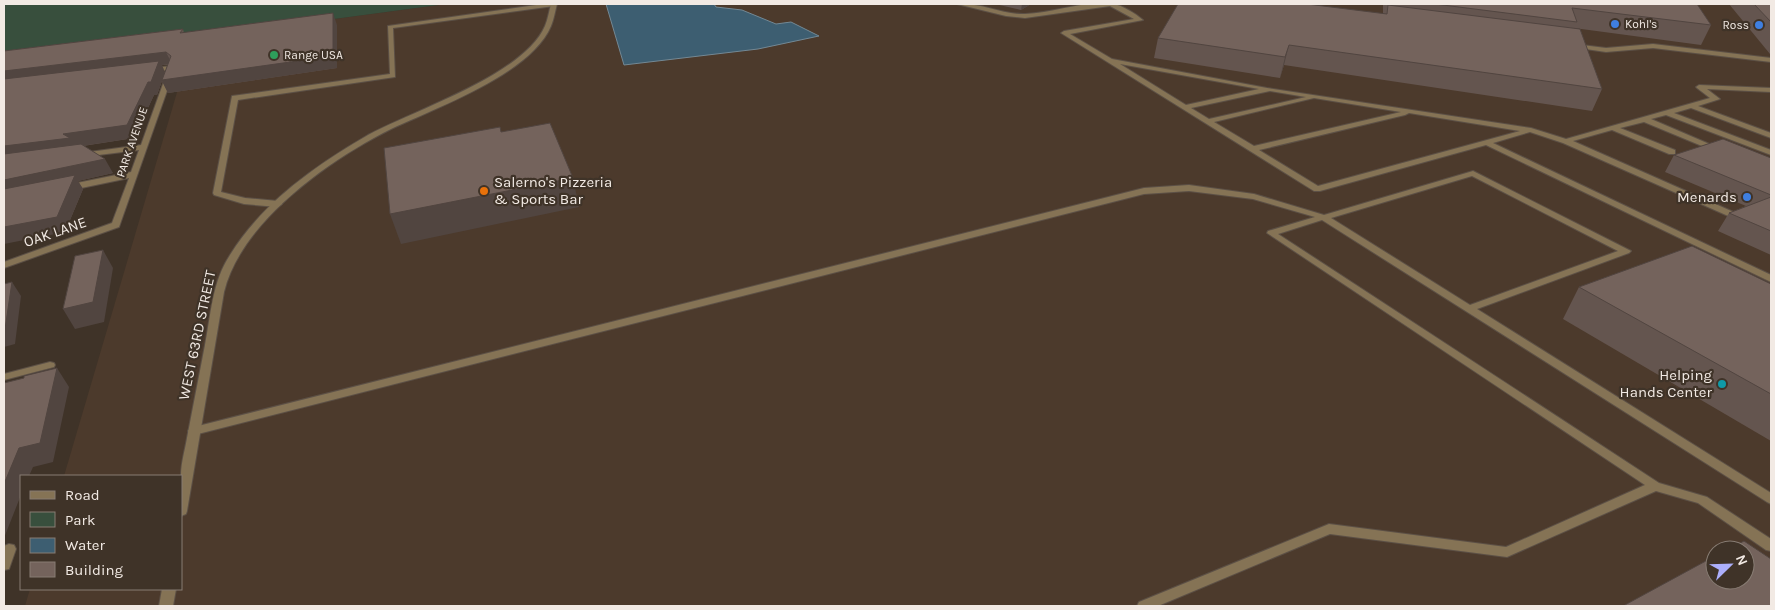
<svg xmlns="http://www.w3.org/2000/svg" width="1775" height="610" viewBox="0 0 1775 610" font-family="Karla,sans-serif">
  <style>
    .built { fill: #4c3a2c; fill-rule: evenodd }
    .green { fill: #384f3d }
    .water { fill: #3d5e71; stroke: #738894 }
    .lines { fill: none; stroke-linecap: round; stroke-linejoin: round }
    .lane-casing { stroke: #5c5046; stroke-width: 2 }
    .street-casing { stroke: #5c5046; stroke-width: 2 }
    .lane { fill: #857355; fill-rule: evenodd }
    .street { fill: #857355; fill-rule: evenodd }
    .wall { fill: #64554f; fill-rule: evenodd }
    .shaded-wall { fill: #514540 }
    .building { fill: #74635c; stroke: #514540 }
    .shop-dot { fill: #3f7fe0; stroke: #3f3328; stroke-width: 2 }
    .leisure-dot { fill: #2e9e5b; stroke: #3f3328; stroke-width: 2 }
    .food-dot { fill: #e8710a; stroke: #3f3328; stroke-width: 2 }
    .culture-dot { fill: #0f9aa8; stroke: #3f3328; stroke-width: 2 }
    .labels { text-anchor: middle; stroke-width: 4.5; stroke-linejoin: round; paint-order: stroke }
    .far-poi-label { font-size: 12px; fill: #f2eae4; stroke: #3f3328; text-anchor: start }
    .far-street-label { font-size: 12px; fill: #f2eae4; stroke: #3f3328 }
    .poi-label { font-size: 15px; fill: #f2eae4; stroke: #3f3328; text-anchor: end }
    .street-label { font-size: 15px; fill: #f2eae4; stroke: #3f3328 }
  </style>
  <rect width="100%" height="100%" fill="#3f3328"/>
  <path class="built" d="M446,4H1771V606H25L30,589H181V476H64L193,38ZM1715,550H1745V580H1715Z"/>
  <polygon class="green" points="4,4 446,4 4,63"/>
  <polygon class="water" points="606,4 714,4 716,7 742,10 776,24 791,22 819,36 758,49 624,65"/>
  <g class="lines">
    <g class="lane-casing">
      <g id="lane">
        <polygon points="543,4 557,4 554,6 393,28 395,77 238,100 221,192 245,198 278,201 282,204 278,207 244,204 214,195 213,193 232,96 390,74 388,26"/>
        <path d="M957,4C980,2 1002,15 1025,14C1054,13 1084,0 1113,4C1122,5 1136,14 1143,20L1070,34L1112,59L1267,88L1531,128L1566,139L1710,98L1697,88L1696,87L1699,85L1771,88V92L1707,89L1720,99L1698,106L1771,133V138L1691,108L1674,113L1771,150V155L1666,115L1651,119L1721,149L1717,151H1714L1644,122L1620,128L1675,150V154H1669L1612,130L1573,141L1738,214L1739,216L1735,219L1563,143L1530,132L1493,143L1771,275V282L1486,145L1320,191H1314L1061,33L1064,31L1134,19L1110,6L1025,18L1006,16ZM1120,64L1259,89L1186,105ZM1270,91L1306,97L1209,119L1191,108ZM1314,98L1401,112L1254,146L1214,122ZM1409,113L1520,131L1318,186L1259,150L1405,115Z"/>
        <polygon points="1574,44 1606,48 1653,44 1771,58 1771,62 1653,48 1606,52 1572,47 1572,45"/>
        <path d="M1473,171L1631,251L1629,253L1477,309L1771,493V504L1767,502L1322,220L1278,234L1659,483L1707,497L1771,539V551L1766,550L1698,503L1656,491L1507,557L1330,534L1158,606H1137L1139,602L1329,524L1506,547L1645,485L1267,233L1268,231L1315,217L1253,199L1189,191L1144,194L194,435L190,434L188,431L190,428L194,427L1144,188L1189,185L1254,194L1324,215ZM1472,176L1618,251L1470,305L1331,218Z"/>
      </g>
    </g>
    <g class="street-casing">
      <g id="street">
        <path d="M551,4H557C555,11 554,19 551,26C531,74 436,108 391,129C329,160 241,222 224,292L187,511L186,514L181,516C181,502 180,487 181,475C181,463 185,450 187,438C193,407 199,376 205,345C211,315 212,282 230,255C262,203 316,165 368,135C414,110 524,75 545,26C548,19 549,11 551,4Z"/>
        <polygon points="172,66 175,68 119,227 4,268 4,262 112,223 129,178 67,191 63,188 67,185 131,172 139,150 82,157 78,155 82,153 141,145 168,70 151,72 148,70 151,68"/>
        <polygon points="50,362 54,363 55,365 54,367 4,380 4,374"/>
        <polygon points="9,544 14,545 16,549 9,569 4,570 4,546"/>
        <polygon points="162,589 176,589 173,606 159,606"/>
      </g>
    </g>
    <use href="#lane" class="lane"/>
    <use href="#street" class="street"/>
  </g>
  <g class="wall">
    <polygon points="995,4 1031,4 1021,10"/>
    <polygon points="1383,4 1697,4 1711,25 1701,45 1574,28 1602,89 1592,111 1284,65 1280,78 1154,58 1158,38 1383,14"/>
    <polygon points="1729,4 1771,4 1771,54 1770,54"/>
    <path d="M337,25V68L168,93L162,81L157,95H154L134,138L83,146L113,173L78,181L83,189L65,232L4,51L183,29L184,33ZM162,65H168L165,73Z"/>
    <polygon points="1674,155 1771,158 1771,255 1718,231 1729,213 1746,206 1665,172"/>
    <polygon points="1771,284 1771,441 1563,319 1579,287"/>
  </g>
  <g class="shaded-wall">
    <polygon points="1022,4 1031,4 1021,10"/>
    <polygon points="333,13 337,25 337,68 168,93 162,81 157,95 154,95 134,138 75,147 4,162 4,71 166,52 172,64 162,65 165,73"/>
    <polygon points="1289,45 1284,65 1280,78 1285,57"/>
    <polygon points="105,159 113,173 78,181 83,189 65,232 4,244 4,180"/>
    <polygon points="573,178 579,207 401,244 390,214"/>
    <polygon points="103,250 113,268 104,322 75,329 63,309"/>
    <polygon points="12,282 21,296 15,344 4,347 4,329"/>
    <polygon points="57,368 69,387 53,462 33,467 29,476 21,476 21,495 4,538 4,484 19,448"/>
  </g>
  <g class="building">
    <polygon points="1178,4 1307,4 1387,14 1388,5 1580,29 1602,89 1289,45 1285,57 1158,38"/>
    <polygon points="1435,4 1697,4 1711,25 1572,8 1577,22"/>
    <polygon points="1754,4 1771,4 1771,22"/>
    <polygon points="333,13 333,56 162,80 171,56 166,52 4,71 4,51 183,29 180,33"/>
    <polygon points="159,61 151,82 148,82 127,125 63,134 70,138 4,146 4,79"/>
    <polygon points="550,123 573,178 390,214 384,148 500,127 501,132"/>
    <polygon points="1723,139 1771,158 1771,195 1674,155"/>
    <polygon points="81,144 105,159 4,180 4,154"/>
    <polygon points="75,175 57,217 4,227 4,189"/>
    <polygon points="1771,197 1771,231 1729,213"/>
    <polygon points="1692,246 1771,284 1771,394 1579,287"/>
    <polygon points="103,250 93,302 63,309 75,256"/>
    <polygon points="12,282 5,329 4,329 4,284"/>
    <polygon points="57,368 40,443 19,448 4,484 4,383 24,378 24,376"/>
    <polygon points="1744,541 1771,559 1771,606 1623,606 1715,556 1715,580 1745,580 1745,550 1727,550"/>
  </g>
  <g class="shop-dot">
    <circle cx="1615" cy="24" r="5"/>
    <circle cx="1759" cy="25" r="5"/>
    <circle cx="1747" cy="197" r="5"/>
  </g>
  <circle class="leisure-dot" cx="274" cy="55" r="5"/>
  <circle class="food-dot" cx="484" cy="191" r="5"/>
  <circle class="culture-dot" cx="1722" cy="384" r="5"/>
  <g class="labels">
    <g class="far-poi-label">
      <text x="1625" y="28">Kohl's</text>
      <text x="1749" y="29" text-anchor="end">Ross</text>
      <text x="284" y="59">Range USA</text>
    </g>
    <g class="far-street-label">
      <text transform="translate(132 142) rotate(-71)" y="4">PARK AVENUE</text>
    </g>
    <g class="poi-label">
      <text x="494" y="187" text-anchor="start">Salerno's Pizzeria<tspan x="494" dy="17">&amp; Sports Bar</tspan></text>
      <text x="1737" y="202">Menards</text>
      <text x="1712" y="380">Helping<tspan x="1712" dy="17">Hands Center</tspan></text>
    </g>
    <g class="street-label">
      <text transform="translate(55 232) rotate(-19)" y="5">OAK LANE</text>
      <text transform="translate(197 335) rotate(-78)" y="5">WEST 63RD STREET</text>
    </g>
  </g>
  <rect width="1775" height="610" fill="none" stroke="#f2eae4" stroke-width="10"/>
  <rect x="20" y="475" width="162" height="115" fill="#3f3328" stroke="#877c73"/>
  <rect x="30" y="491" width="25" height="8" fill="#857355" stroke="#877c73"/>
  <text x="65" y="500" font-size="15" fill="#f2eae4">Road</text>
  <rect x="30" y="512" width="25" height="15" fill="#384f3d" stroke="#877c73"/>
  <text x="65" y="525" font-size="15" fill="#f2eae4">Park</text>
  <rect x="30" y="538" width="25" height="15" fill="#3d5e71" stroke="#877c73"/>
  <text x="65" y="550" font-size="15" fill="#f2eae4">Water</text>
  <rect x="30" y="562" width="25" height="15" fill="#74635c" stroke="#877c73"/>
  <text x="65" y="575" font-size="15" fill="#f2eae4">Building</text>
  <g transform="translate(1730 565) rotate(67)"><circle r="24" fill="#3f3328" stroke="#877c73"/>
  <path d="M0-4L9 19L0 12L-9 19Z" fill="#acaffb"/>
  <text y="-8" font-size="14" font-weight="bold" text-anchor="middle" fill="#f2eae4">N</text>
  </g>
</svg>
